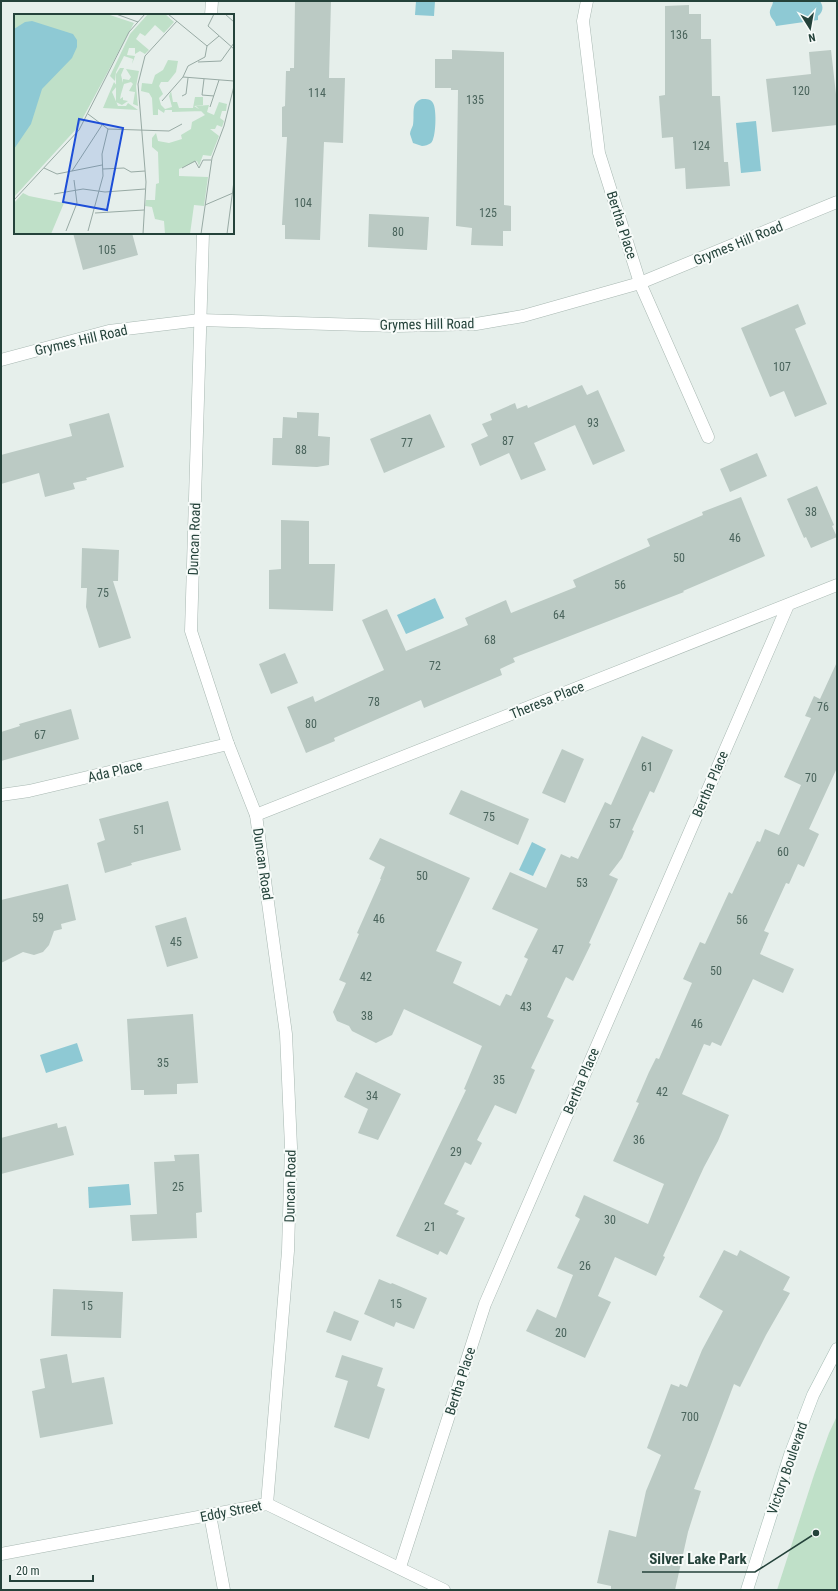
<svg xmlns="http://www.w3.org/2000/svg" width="838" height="1591" viewBox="0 0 838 1591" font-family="'Roboto Condensed',sans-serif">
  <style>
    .green { fill: #bfe0c8 }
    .water { fill: #8ec9d4 }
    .building { fill: #bbcac4 }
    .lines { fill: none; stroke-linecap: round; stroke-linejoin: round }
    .lane-casing { stroke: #a8b8b2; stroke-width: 13 }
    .street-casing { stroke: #a8b8b2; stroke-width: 13 }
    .secondary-casing { stroke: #a4bbb3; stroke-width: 13 }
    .lane { stroke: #fff; stroke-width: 12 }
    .street { stroke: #fff; stroke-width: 12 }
    .secondary { stroke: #fff; stroke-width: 12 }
    .labels { text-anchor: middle; stroke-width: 4; stroke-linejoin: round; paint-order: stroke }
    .number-label { font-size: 12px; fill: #4a645c }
    .street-label { font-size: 14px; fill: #24423a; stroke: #f7fbf9 }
    .inset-road { fill: none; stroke: #98aaa4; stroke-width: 1 }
    .view { fill: #1d4ed8; fill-opacity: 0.15; stroke: #1d4ed8; stroke-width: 2 }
    .inset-edge { fill: none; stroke: #24423a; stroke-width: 2 }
    .leader { fill: none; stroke: #24423a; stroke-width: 1.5 }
    .callout-dot { fill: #24423a; stroke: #f7fbf9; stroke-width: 1.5 }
    .callout-label { font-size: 15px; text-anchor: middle; font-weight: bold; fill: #24423a; stroke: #f7fbf9; stroke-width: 4; stroke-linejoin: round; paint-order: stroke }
  </style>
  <rect width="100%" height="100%" fill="#e6efeb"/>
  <polygon class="green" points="837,1416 837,1590 777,1590 814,1475 829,1433"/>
  <g class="water">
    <polygon points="416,1 435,1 434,16 415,15"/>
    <path d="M773,1H820C824,7 823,12 818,16V20L776,26C775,20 771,19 770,14C769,9 773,6 773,1Z"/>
    <path d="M422,99C427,99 431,99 433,103C437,109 436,139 431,143C428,145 425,146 422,146L413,143L410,134C410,131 412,128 413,125C415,114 410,103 422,99Z"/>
    <polygon points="756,121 761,171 741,173 736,123"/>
    <polygon points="435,598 444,618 406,634 397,615"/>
    <polygon points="532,842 546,849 533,876 519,870"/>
    <polygon points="77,1043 83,1061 46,1073 40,1055"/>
    <polygon points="129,1184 131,1205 89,1208 88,1187"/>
  </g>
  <g class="building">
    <polygon points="295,1 331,1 329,78 345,78 343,143 324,142 320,240 285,239 285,225 282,225 287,137 282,137 282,107 285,106 286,71 290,71 290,68 294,68"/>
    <polygon points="689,5 689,14 701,14 701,39 711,39 712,96 720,96 724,162 728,162 730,186 686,189 685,168 675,169 673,137 662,138 659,96 665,95 665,6"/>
    <polygon points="452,50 504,52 504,205 511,206 511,231 503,231 503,246 471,245 472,228 456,226 458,90 451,90 451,88 435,88 435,59 452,59"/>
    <polygon points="831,50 837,103 837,125 772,132 766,79 811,74 809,52"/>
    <polygon points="369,214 429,217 427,250 368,247"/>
    <polygon points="73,233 132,233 138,255 83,270"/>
    <polygon points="798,304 806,324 795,329 827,404 795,417 784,391 770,397 741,328"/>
    <polygon points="582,385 587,395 598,390 625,451 593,465 575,425 534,443 546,470 521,480 509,453 480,466 471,444 488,436 482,424 492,420 490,414 515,403 517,409 527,405 528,408"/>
    <polygon points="297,412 319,413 318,436 330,437 329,465 317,467 272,465 273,438 282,438 283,417 297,418"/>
    <polygon points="109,413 124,467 86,478 87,480 73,483 75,489 45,497 39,473 1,484 1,455 72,436 69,424"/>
    <polygon points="430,414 445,447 384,473 370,439"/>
    <polygon points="757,453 767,476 730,492 720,469"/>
    <polygon points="817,486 834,525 832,526 837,537 811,548 806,537 804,538 787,499"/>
    <polygon points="741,497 765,556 683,591 684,592 513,658 515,662 500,669 502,675 424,708 421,700 334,738 335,741 306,753 287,707 313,696 315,702 384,670 362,620 387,609 406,651 468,625 465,618 506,600 511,613 576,587 573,580 650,546 647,539 703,515 702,512"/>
    <polygon points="281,520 309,521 309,564 335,564 333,611 269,609 269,570 281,569"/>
    <polygon points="82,548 119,550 118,581 113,581 131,638 99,648 86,607 87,588 81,588"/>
    <polygon points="285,653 298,683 271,694 259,664"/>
    <polygon points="837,662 837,768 809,829 819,834 804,867 798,864 789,884 786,883 764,931 769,933 760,954 794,969 783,993 753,979 721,1046 712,1042 710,1046 704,1044 682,1094 729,1115 718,1141 704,1167 663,1256 665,1257 656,1276 615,1257 598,1296 611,1302 585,1358 526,1331 537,1309 556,1318 573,1275 557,1268 580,1219 575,1216 584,1195 648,1224 664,1184 613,1161 639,1103 636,1102 649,1072 656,1058 659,1059 692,983 683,979 700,942 705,944 729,892 732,894 757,841 760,842 765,829 779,835 801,785 784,777 811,718 805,716 814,696 820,699"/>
    <polygon points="71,709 79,739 1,761 1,732 20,726 19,724"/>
    <polygon points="642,736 673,750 654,793 650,791 632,830 634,831 622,858 609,875 618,879 589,943 591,944 573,981 566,977 547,1017 554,1020 531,1068 535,1070 516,1114 495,1105 477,1140 482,1143 471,1165 465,1162 444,1204 459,1211 456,1214 465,1218 447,1255 440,1251 438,1255 396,1236 466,1090 464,1089 482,1046 404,1009 392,1035 376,1043 352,1031 349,1026 337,1021 333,1012 346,983 339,980 359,934 357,933 381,879 380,879 385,867 369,859 380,838 470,878 436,951 462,962 453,983 500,1006 506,994 511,996 528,959 524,957 538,929 492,909 510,872 546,888 561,854 570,858 571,856 578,859 605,802 611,805"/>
    <polygon points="562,749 584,759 565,803 542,793"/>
    <polygon points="461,790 529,819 518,845 449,814"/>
    <polygon points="168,801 181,850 131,863 132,865 105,873 97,843 105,840 99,819"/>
    <polygon points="68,884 76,920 61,924 62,929 54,931 49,945 43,952 34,955 23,952 1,963 1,900"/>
    <polygon points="186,917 198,958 167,967 155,926"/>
    <polygon points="193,1014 198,1083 177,1084 177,1094 144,1095 144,1090 131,1090 127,1019"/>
    <polygon points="356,1072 401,1094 378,1140 358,1133 368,1109 344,1097"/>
    <polygon points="57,1123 58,1128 66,1126 74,1155 1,1174 1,1138"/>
    <polygon points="199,1154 202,1212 196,1213 197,1238 132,1241 130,1215 157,1214 154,1162 175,1161 174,1155"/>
    <polygon points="724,1250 737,1256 740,1250 790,1277 783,1290 790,1293 766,1335 740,1387 734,1384 694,1489 701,1491 688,1532 675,1590 611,1590 611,1586 597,1583 609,1530 636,1537 646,1491 661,1455 647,1448 671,1384 679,1387 680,1384 687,1387 702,1350 723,1311 699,1297"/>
    <polygon points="379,1279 391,1284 392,1283 427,1298 414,1329 396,1322 394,1327 364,1314"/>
    <polygon points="53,1289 123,1292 121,1338 51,1336"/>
    <polygon points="334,1311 359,1321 351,1341 326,1332"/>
    <polygon points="67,1354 72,1383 104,1377 113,1424 40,1438 32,1391 45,1388 40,1359"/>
    <polygon points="342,1355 383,1368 377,1386 385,1389 369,1439 334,1427 348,1381 335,1377"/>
  </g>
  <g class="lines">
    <g class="lane-casing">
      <polyline id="lane" points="210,1515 224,1590"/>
    </g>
    <g class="street-casing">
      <g id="street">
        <polyline points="587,1 583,21 599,153 640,283 708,437"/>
        <polyline points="211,15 212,1"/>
        <polyline points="203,233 191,631 228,744 256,815 286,1034 291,1147 288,1251 267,1504"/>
        <polyline points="1,360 109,331 200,320 396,326 476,324 523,316 640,283 837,202"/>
        <polyline points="1,795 29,791 228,744"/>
        <polyline points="256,815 837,585"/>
        <polyline points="1,1554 267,1504 444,1590"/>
        <polyline points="400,1567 485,1304 788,605"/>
      </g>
    </g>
    <g class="secondary-casing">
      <polyline id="secondary" points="747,1590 790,1455 813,1395 837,1349"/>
    </g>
    <use href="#lane" class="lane"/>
    <use href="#street" class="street"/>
    <use href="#secondary" class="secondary"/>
  </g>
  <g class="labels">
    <g class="number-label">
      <text x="679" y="39">136</text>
      <text x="801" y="95">120</text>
      <text x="317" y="97">114</text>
      <text x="475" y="104">135</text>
      <text x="701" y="150">124</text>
      <text x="303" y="207">104</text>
      <text x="488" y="217">125</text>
      <text x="398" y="236">80</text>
      <text x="107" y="254">105</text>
      <text x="782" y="371">107</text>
      <text x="593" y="427">93</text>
      <text x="508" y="445">87</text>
      <text x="407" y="447">77</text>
      <text x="301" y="454">88</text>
      <text x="811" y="516">38</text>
      <text x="735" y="542">46</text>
      <text x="679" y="562">50</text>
      <text x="620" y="589">56</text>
      <text x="103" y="597">75</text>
      <text x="559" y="619">64</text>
      <text x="490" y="644">68</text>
      <text x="435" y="670">72</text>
      <text x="374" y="706">78</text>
      <text x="823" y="711">76</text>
      <text x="311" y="728">80</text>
      <text x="40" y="739">67</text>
      <text x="647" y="771">61</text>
      <text x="811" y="782">70</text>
      <text x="489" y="821">75</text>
      <text x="615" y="828">57</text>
      <text x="139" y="834">51</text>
      <text x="783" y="856">60</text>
      <text x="422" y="880">50</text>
      <text x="582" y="887">53</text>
      <text x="38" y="922">59</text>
      <text x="379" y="923">46</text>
      <text x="742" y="924">56</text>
      <text x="176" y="946">45</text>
      <text x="558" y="954">47</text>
      <text x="716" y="975">50</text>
      <text x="366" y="981">42</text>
      <text x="526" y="1011">43</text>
      <text x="367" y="1020">38</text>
      <text x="697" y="1028">46</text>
      <text x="163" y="1067">35</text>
      <text x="499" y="1084">35</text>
      <text x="662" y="1096">42</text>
      <text x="372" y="1100">34</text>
      <text x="639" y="1144">36</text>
      <text x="456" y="1156">29</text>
      <text x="178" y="1191">25</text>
      <text x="610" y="1224">30</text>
      <text x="430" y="1231">21</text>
      <text x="585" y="1270">26</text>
      <text x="396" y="1308">15</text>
      <text x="87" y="1310">15</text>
      <text x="561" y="1337">20</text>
      <text x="690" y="1421">700</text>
    </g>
    <g class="street-label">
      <text transform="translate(622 225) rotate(72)" y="5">Bertha Place</text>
      <text transform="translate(738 243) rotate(-22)" y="5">Grymes Hill Road</text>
      <text transform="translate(427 324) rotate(-1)" y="5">Grymes Hill Road</text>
      <text transform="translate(81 340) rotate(-13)" y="5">Grymes Hill Road</text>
      <text transform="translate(194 539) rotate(-88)" y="5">Duncan Road</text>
      <text transform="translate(547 700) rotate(-22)" y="5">Theresa Place</text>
      <text transform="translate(115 771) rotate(-13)" y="5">Ada Place</text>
      <text transform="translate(710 784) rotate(-67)" y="5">Bertha Place</text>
      <text transform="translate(263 864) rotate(82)" y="5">Duncan Road</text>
      <text transform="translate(581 1081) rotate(-67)" y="5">Bertha Place</text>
      <text transform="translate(290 1186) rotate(-89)" y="5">Duncan Road</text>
      <text transform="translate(460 1381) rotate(-72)" y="5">Bertha Place</text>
      <text transform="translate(787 1468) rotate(-71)" y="5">Victory Boulevard</text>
      <text transform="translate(231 1511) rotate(-11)" y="5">Eddy Street</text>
    </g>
  </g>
  <g transform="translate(14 14)">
    <rect width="220" height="220" fill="#e6efeb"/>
    <path d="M1,0H93L120,9L64,113L0,183ZM134,0H151L160,8L150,19L141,11L131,22L126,19L122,25L135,36L131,40L126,37L121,40V34H115L113,41L121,42L118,50L119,45L110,42L102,58L101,67L96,62L116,20ZM154,46L164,47L162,58L154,68H147L145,72L149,80L145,84L147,91L151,95L158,93L155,82L157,77L159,88H163L165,94H179L181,83H189V91L180,92L188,97L158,98V96H151L150,99L144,95V101H139L138,84L135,79L127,77L128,69L138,70L141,61L149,56ZM106,54H110L107,61L109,69V65L115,66L117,63L112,55L125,57L122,72L124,92L119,90L121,78L115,77L119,70L117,68L110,70L107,80L106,85L109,83V86L114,87L108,91L102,88V60ZM100,68L103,72L98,78L104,92H112L114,89L124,96L89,94ZM205,88L213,90L212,97H208L206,104L210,107L208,113L203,111L201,115H196L205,122L197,142L189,141L185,152L183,147L165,155V162L194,163L190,192L180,191L176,220H151L150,207L141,205L138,193L131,192L132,186H141L142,170L145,169L144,138L138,133V124L142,119L144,127L155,129L168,125L167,121L177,115L178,108L191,101L182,92L195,91L193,98L200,101ZM9,179L15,182L50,189L37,220H0V189Z" fill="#bfe0c8"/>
    <path d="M18,7L59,20L63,26V33L58,44L28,75L17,110L0,135V15L11,8Z" fill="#8ec9d4"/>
    <path class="inset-road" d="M102,0L124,8M154,0L193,32M200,0L194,12L220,35M211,0L220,8M184,48L207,47L220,29M169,63L220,67M190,65L188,81L200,82M168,82L172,80L174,64M148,87L169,63L174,52L191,43L193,32L205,22M196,93L205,66M74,100L94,115L155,117L168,110M30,154L43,160L88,151M168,154L181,147L185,154L189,146H197M89,155L110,154L117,158L131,157M58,157L88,111M40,180L69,175L91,178L131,175M0,186L65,116L115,18L131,0M191,191L219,179M81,199L130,196M52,217L63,189L60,166M74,217L89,162L88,140L94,115M129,220L132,168L124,70L131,42L163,7M187,220L198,144L210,112L220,72M213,220L220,167"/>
    <path class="view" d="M65,105L109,114L93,196L49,188Z"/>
    <rect width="220" height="220" class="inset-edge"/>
  </g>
  <path class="leader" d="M816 1533L755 1572H642"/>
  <circle class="callout-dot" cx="816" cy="1533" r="4"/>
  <g class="callout-label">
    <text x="698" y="1564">Silver Lake Park</text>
  </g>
  <rect width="838" height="1591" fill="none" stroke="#24423a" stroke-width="4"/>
  <g transform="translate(810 28) rotate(169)" stroke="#f7fbf9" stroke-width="3" paint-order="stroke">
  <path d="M0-3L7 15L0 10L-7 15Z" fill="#24423a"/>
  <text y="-6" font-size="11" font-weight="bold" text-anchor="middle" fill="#24423a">N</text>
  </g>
  <path d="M10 1575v6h83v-6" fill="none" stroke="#24423a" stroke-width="2"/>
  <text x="16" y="1575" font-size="12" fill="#24423a" stroke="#f7fbf9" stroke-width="3" paint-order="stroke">20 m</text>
</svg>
